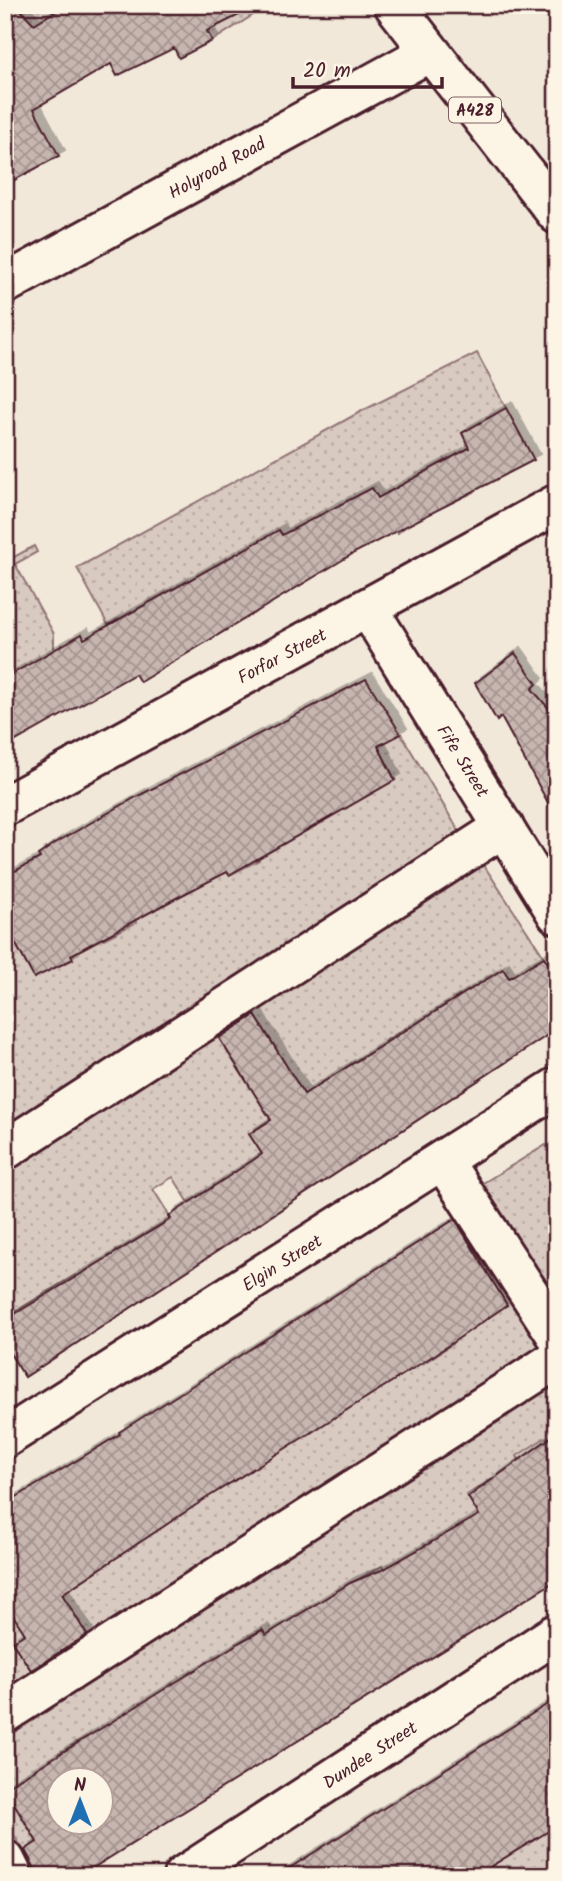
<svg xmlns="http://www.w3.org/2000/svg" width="562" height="1881" viewBox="0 0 562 1881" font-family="Kalam,sans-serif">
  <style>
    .garden { fill: url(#garden-dots); stroke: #917476; stroke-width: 2 }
    .building { fill: url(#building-cross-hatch); stroke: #4a1f2b; stroke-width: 2; fill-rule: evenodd; filter: url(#shadow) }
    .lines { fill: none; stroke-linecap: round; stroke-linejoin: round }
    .minor-casing { stroke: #4a1f2b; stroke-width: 44 }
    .major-casing { stroke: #4a1f2b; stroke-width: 44 }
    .minor { stroke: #fcf5e5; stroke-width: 38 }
    .major { stroke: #fcf5e5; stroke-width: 38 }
    .labels { text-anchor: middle; stroke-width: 5; stroke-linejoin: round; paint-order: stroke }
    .shield { fill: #fcf5e5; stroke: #7f5f63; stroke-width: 2 }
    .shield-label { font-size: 16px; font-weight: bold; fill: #4a1f2b }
    .street-label { font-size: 18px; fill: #4a1f2b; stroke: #fcf5e5 }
  </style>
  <defs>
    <pattern id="garden-dots" width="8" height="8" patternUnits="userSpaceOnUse" patternTransform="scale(1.75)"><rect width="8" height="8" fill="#d8cac0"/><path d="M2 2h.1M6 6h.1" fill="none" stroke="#bbada5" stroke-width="1.8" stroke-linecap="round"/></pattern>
    <pattern id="building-cross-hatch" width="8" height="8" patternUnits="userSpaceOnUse" patternTransform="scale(1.75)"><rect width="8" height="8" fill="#c7b6af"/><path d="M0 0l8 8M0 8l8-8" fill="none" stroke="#a4938f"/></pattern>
    <filter id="shadow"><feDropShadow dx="6" dy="-6" stdDeviation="0" flood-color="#0004"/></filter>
  </defs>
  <rect width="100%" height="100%" fill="#f1e8da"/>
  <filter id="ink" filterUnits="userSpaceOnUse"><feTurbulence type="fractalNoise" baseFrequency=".0143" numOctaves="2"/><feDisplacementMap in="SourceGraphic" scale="14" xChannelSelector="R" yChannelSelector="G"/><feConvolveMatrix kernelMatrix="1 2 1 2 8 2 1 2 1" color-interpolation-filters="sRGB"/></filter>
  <g filter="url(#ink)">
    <g class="garden">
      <polygon points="16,5 66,5 34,24"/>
      <polygon points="193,5 258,5 253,15 212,41"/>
      <polygon points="477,353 506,408 462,433 471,451 456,460 474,492 439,509 420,476 387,493 407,525 398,533 372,488 283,536 279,530 108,625 77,568 360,412"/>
      <polygon points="34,546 37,552 15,564 54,634 54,650 5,678 5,562"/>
      <polygon points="401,734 460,833 5,1132 5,949 15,943 34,977 72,960 55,922 83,907 104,939 137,922 119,886 147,871 165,904 196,888 207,838 230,875 259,860 242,819 307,830 324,822 307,787 374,792 395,779 378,746"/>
      <polygon points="481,861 544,957 526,967 516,988 503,969 435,1011 432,1066 406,1028 385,1041 400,1065 378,1078 363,1056 249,1134 262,1154 191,1206 173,1177 153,1189 171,1218 106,1258 126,1291 98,1310 75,1275 13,1313 5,1301 5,1164 201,1036 218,1037 248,1084 284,1062 255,1015 268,994"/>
      <polygon points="546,1145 557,1165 557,1320 473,1189"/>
      <polygon points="499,1264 549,1350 91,1642 71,1609 39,1629 60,1661 54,1665 31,1631 12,1642 35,1676 5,1695 5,1603 50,1549 73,1587 106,1565 85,1530 283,1403 305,1437 334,1417 344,1365 365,1398 396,1379 402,1329 424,1363 452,1344 430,1310 477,1325 507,1305 486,1271"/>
      <polygon points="557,1368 557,1452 546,1437 517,1456 555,1521 493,1478 467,1495 503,1556 411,1614 382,1566 353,1582 296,1684 262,1629 234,1645 120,1792 86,1737 59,1753 75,1779 60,1780 59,1818 31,1772 5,1787 5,1717"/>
      <polygon points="5,1791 37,1842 24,1851 5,1821"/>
      <polygon points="557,1812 557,1876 474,1876"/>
    </g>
    <g class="building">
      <polygon points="5,5 16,5 34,24 66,5 259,5 207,31 212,41 179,58 174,48 117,76 111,64 34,109 59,156 5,185"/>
      <polygon points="506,408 534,460 354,553 140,682 135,674 5,747 5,678 82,634 84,639 279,530 282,535 372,488 378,498 469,448 462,433"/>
      <polygon points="515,653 537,684 532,689 557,718 557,819 501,717 497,721 475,683"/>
      <polygon points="366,679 401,734 378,746 395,780 229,875 227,872 180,896 71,955 73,959 34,978 5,924 5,876 40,858 38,855 57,842 138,796"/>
      <polygon points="544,957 557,978 557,1029 25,1377 5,1346 5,1320 171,1219 169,1216 262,1154 249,1134 271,1120 219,1038 255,1015 304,1094 503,969 509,978"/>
      <polygon points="455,1219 507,1305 436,1354 205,1499 62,1594 87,1635 31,1670 12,1642 25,1634 5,1603 5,1504 120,1434 119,1432"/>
      <path d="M557,1433V1580L80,1876H39L25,1850L37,1842L5,1788L242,1641L262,1630L266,1635L350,1583L384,1569L479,1515L468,1497ZM60,1780H102V1822H60Z"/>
      <polygon points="557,1698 557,1826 475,1876 277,1876"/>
    </g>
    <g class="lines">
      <g class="minor-casing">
        <g id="minor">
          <polyline points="5,284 430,52"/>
          <polyline points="369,610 557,914"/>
          <polyline points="5,806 557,504"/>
          <polyline points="5,1150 504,827"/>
          <polyline points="443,1161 557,1336"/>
          <polyline points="5,1438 557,1087"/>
          <polyline points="5,1713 557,1359"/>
          <polyline points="5,1860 13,1876"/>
          <polyline points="183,1876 557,1633"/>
        </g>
      </g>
      <g class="major-casing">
        <polyline id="major" points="394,5 557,214"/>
      </g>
      <use href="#minor" class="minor"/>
      <use href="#major" class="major"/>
    </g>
  </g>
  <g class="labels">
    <rect class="shield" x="449" y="97.5" width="52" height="25" rx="5"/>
    <g class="shield-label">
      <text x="475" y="116">A428</text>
    </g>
    <g class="street-label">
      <text transform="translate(217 168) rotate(-29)" y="6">Holyrood Road</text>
      <text transform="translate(282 656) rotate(-28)" y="6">Forfar Street</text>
      <text transform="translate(463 761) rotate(58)" y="6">Fife Street</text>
      <text transform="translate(282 1263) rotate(-32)" y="6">Elgin Street</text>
      <text transform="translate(370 1755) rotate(-33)" y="6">Dundee Street</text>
    </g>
  </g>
  <rect width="562" height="1881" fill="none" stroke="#fcf5e5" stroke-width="28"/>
  <rect x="14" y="14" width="534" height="1853" fill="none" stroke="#4a1f2b" stroke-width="2.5" filter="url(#ink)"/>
  <g transform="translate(80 1801)"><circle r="33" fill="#fcf5e5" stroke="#b59f9b" stroke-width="2"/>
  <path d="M0-5L12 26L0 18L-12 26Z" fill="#1f6fb2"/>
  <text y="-10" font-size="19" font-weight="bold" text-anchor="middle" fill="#4a1f2b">N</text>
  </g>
  <path d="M293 77v10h149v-10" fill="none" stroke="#4a1f2b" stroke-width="3.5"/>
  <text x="303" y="77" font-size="21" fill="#4a1f2b" stroke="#fcf5e5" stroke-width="5" paint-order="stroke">20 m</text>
</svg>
